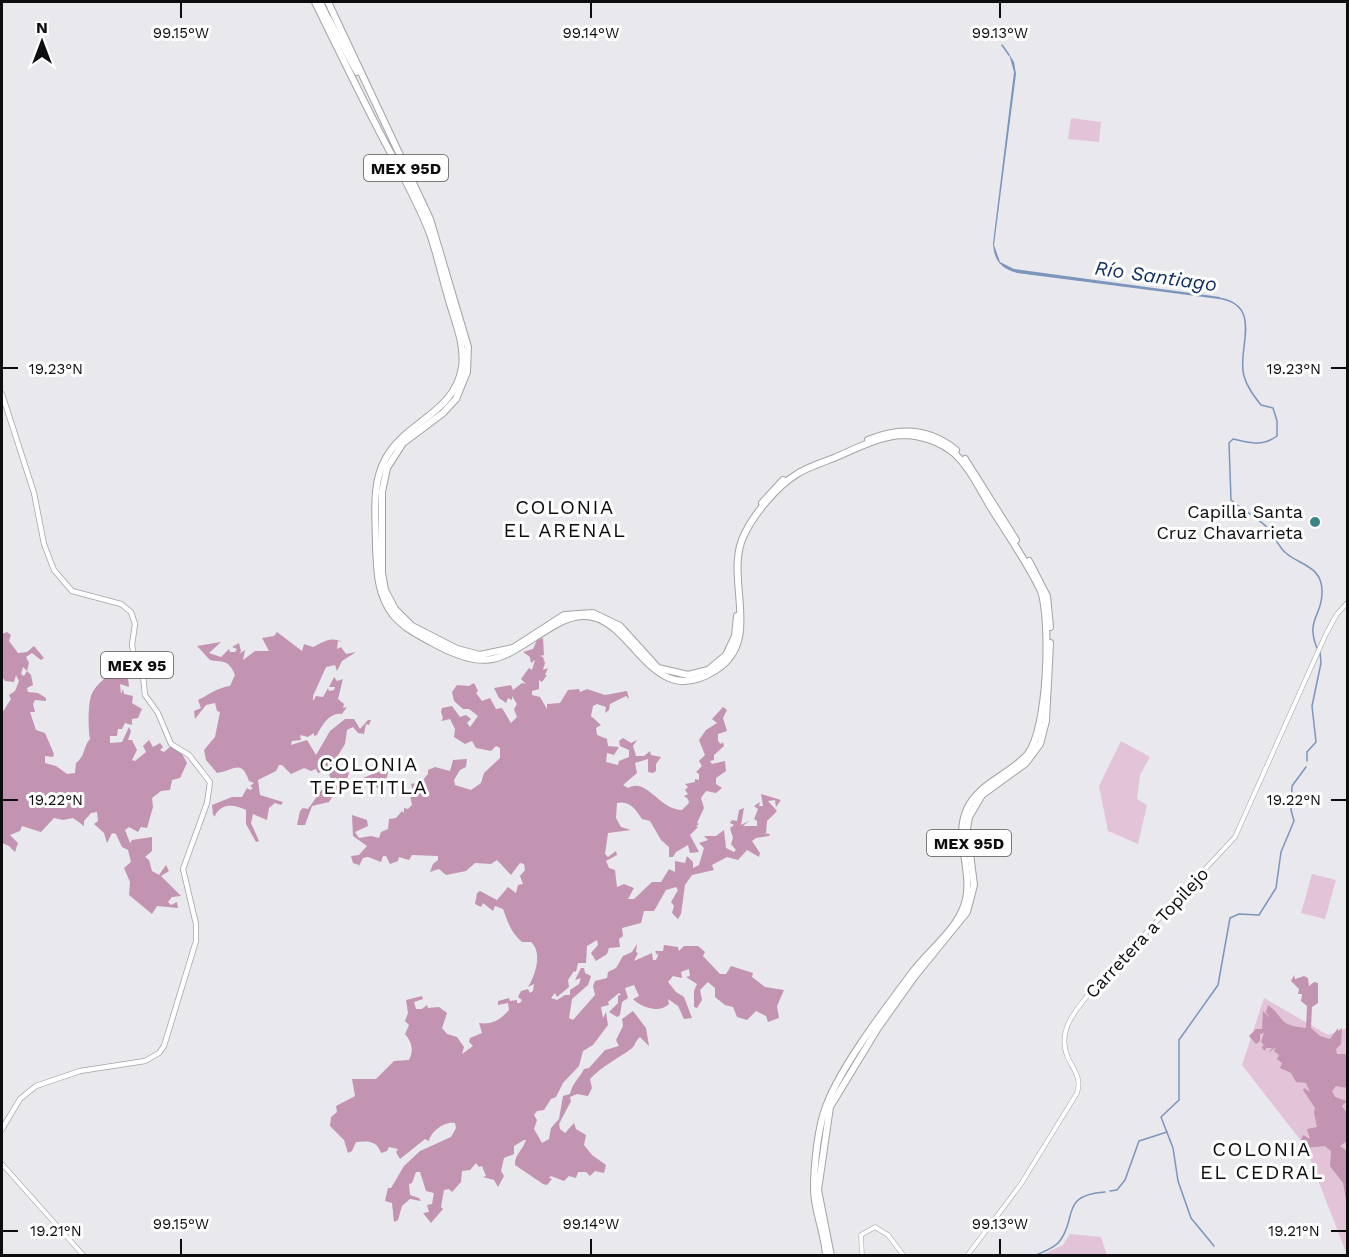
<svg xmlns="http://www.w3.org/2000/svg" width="1349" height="1257" viewBox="0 0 1349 1257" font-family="'Work Sans',sans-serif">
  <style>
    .green { fill: #e3c3d7 }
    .forest { fill: #c294b1 }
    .water { fill: #7b95bd }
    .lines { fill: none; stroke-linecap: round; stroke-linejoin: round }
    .stream { stroke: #7b95bd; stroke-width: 1.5 }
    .secondary-casing { stroke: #a3a2a6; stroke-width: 5 }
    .primary-casing { stroke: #a3a2a6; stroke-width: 6 }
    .motorway-casing { stroke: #a3a2a6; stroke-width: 8 }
    .secondary { stroke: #fff; stroke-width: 4 }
    .primary { stroke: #fff; stroke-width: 4.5 }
    .motorway { stroke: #fff; stroke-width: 6 }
    .ticks { fill: none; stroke: #0d0c0e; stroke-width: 2 }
    .poi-dot { fill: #3b8386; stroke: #fff; stroke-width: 2 }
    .labels { text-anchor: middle; stroke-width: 6; stroke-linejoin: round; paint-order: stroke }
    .shield { fill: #fff; stroke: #565556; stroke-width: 1.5 }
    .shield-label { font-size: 16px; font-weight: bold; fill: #0d0c0e }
    .poi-label { font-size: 18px; fill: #0d0c0e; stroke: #fff; text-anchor: end }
    .street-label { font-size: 18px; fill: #0d0c0e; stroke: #fff }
    .water-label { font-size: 20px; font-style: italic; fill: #0c2c5f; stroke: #fff }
    .neighbourhood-label { font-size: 20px; letter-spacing: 1.5px; fill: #0d0c0e; stroke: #fff }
    .ticks-label { font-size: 15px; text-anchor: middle; fill: #0d0c0e; stroke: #fff; stroke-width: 6; stroke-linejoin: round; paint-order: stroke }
  </style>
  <rect width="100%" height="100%" fill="#e9e8ec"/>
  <g class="green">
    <polygon points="1071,118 1101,122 1099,142 1068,139"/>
    <polygon points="1121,741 1150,757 1140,775 1137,799 1147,805 1138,844 1108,831 1099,786"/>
    <polygon points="1312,874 1336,880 1325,919 1301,913"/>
    <polygon points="1264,998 1328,1035 1347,1028 1347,1255 1305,1146 1242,1065"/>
    <polygon points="1070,1234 1101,1237 1107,1255 1042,1255 1063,1245"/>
  </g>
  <g class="forest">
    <path d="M7,632L11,635L9,641L18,653L27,652L34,646L44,658L41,660L32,653L26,657L29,663L27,671L23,667L21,674L24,676L27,671L31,675L33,685L27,688L28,692L38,693L46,698V701L35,700L33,704L35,712H30L36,730L45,733L54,754L53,757L45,756V763L56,766L67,774L75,773L76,763C85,757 83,747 90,739C88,729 88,705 91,696C97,680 111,681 110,660H112L116,653L125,664L122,672L127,669L128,673H136L128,678L129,687L120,684L121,694L123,689L124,694L133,696L132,703L142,709L138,718L132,719V725L125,723L122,729H118L117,736H110V743L122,742L129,727L131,731L128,740H132L137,750L132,760L135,761L146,752L143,746L149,740L153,747L160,743L163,747L160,750L164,752L171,746L181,752L187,763L180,778L172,780L170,790L161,791L152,798L153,807L147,828L141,827L138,832L129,827L125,830L130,843L132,840L152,837V851L145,857L149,860L152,871L159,875L166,865L169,871L161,876L181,896L172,897L168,902L171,905L177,902L178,908L157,906L152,914L129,895L130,882L124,868L131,862L128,850L122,847L116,834L112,833L107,843L104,833L94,824L98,821L97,812L91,813L84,821V826L73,818L63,820L54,818L41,832L22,826L20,831L10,835L18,843L15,852L9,846L2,843V713L11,699L9,695L15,691L19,681L16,675L14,682L5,681L3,678L2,681V634Z"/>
    <path d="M277,632L302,651L304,644L313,647C324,642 330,636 342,642L338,641L337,649L341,647L346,654L356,652L342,661L337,671L335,665L326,667L313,696V701L316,696L323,697L328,688L329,691L334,690L335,687H329L334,677L337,681L343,679L338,699L344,704L343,708L347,707L342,714C330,712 322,725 317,735L314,736V733L308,737L300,735L301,740L292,741L291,745L307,740L316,755L330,731L345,719H354L360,729L368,720H371L369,725L366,724L364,734L358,733L353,727L347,730L345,744L337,757L340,769L349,772L346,783L353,784C367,774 382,772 397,764H401V767L388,772L386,782H383L380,788H377L375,783L368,782L351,789L339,786L329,802L312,806L305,825H297L300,811L303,808L308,809L323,788L339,784L342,780L331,779L328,772L330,769L318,773L316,769L311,771L304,768L291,774L282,765H279L276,771L258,780L260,795L283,802L281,805L275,803L269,808L267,820L253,814L251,823L259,841L256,842L246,824V810C235,805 223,802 215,815L217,817L213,815L212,805L232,797H242L247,788L250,790L253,788L250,786L254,783L249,781C241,759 236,770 217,773L206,760L204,750L215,737L220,712L217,711L215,703L206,705L195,719L194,711L201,708L198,700C205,697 218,687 230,686L235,675C228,658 222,663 210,660L197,646L221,642L209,653L221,657L229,649L230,652H235L237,649L232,647L239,643L241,651L239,654L245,650L243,660L255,651H269L262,638L274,636Z"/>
    <path d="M543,638L544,655L540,656L543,657L545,663L543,670L548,668L545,675H547L542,682L539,680V689L532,691V695L540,697L547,709V704L560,703L568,690L579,689L580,692L587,689L605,695L627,691L629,699L626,696L610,704L609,710L605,713L606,707L597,704L593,706L591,716L601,725L596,728L597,735L607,739L608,746L619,747L614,755L607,753L606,762L618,765L619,761L629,757V750L620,746L619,741L623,738L631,743L637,740L633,746L636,756H644L650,751L651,755L661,757L656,764V771L653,773L648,772V759L635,763L637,773L623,785L628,788C647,777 658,809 682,810L689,803L688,799L684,796L688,794L685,790L688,787L685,784L695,782V779L699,780V774L696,772L702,766L699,761L705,755L699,740L706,730L717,723L712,719L723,707L727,710L723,718L727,731L718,734V741L721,744L723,742L724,746L714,755V760L710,761L712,764L725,761L726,771L716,778V784L722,788L716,793L706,791L701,798L704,808L697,823L699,824L696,826L698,827L690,835L699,852L690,853L688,845L676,852L673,857H669V847L661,840L650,821L642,819C636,810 630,800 617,803L616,818L621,827L631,830L608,833L605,854L608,857L616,851L617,855L606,861L609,868L615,870L617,887L624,884L634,888L628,899H634L652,882H661L669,869L675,872V861L685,863L687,856L693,862V868L699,865L704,848L699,843L708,840L704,836H716L724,830L726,848L734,852L736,850L731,844L733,838L730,828L734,825L730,823L732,820L737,821L739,810L744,808L741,825L749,821L743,826H757V821L754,819L758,809L754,806L760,802L759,806H763L761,794L781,800L776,807L775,800L768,801L777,811L767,821L766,833H763L770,834L769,836L756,838L752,841L760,853L759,857L747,850L738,860L727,857L712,865L714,870L692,875L685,885L681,914L678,919L672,913L674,906L671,902L678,890L676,887L666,890L654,911H644L641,923L622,928L623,936L619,939L620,947L609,948L607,954L596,961L591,953L598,945L597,940L587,946L586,963H578L576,972L574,971L568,980L569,987L557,997L555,993L551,998L557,1000L565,995H570V990L579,984L581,978L575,980L581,968H584L585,973L591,976L588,985L572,999L569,1018L573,1020L595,995L593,986L595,981L607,978L608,972L616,968L623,956L632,952L637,944L636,952L638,953L634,961L652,953L653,960H656L659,953L657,955L655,951H663L664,945L678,947L679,951L684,946H698L705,952L703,956L720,974H726L731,966L753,973L752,977L765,987L784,990L777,1006L779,1018L768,1022L766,1016L756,1011L747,1020L737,1017L733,1007L725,1005L715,997V988L708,982L700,990L702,1000L697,1008L694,1007V991L697,984L686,977L690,976L689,969L681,972L682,978L673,976L668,982L676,992L684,997L692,1018L684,1019L678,1006L668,999L669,1004C659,1014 641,1007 633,999L639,996L634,985L625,988L628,998L622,1002L620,1015L617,1017L609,1012L618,1003V996L621,994L619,993L608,1002L609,1005L601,1007L603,1018L606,1012L608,1025L593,1045L583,1051L579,1066L563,1083L556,1097L551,1099L544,1110L537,1111L534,1115L537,1120L534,1129L542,1143L549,1139L551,1128L559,1119L563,1096L570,1094C572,1084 580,1077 584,1069L589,1068L605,1050L619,1046L616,1040L623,1026L622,1019L633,1011L646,1028L649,1046L640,1037C635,1041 636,1045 631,1049C617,1059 602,1066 590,1079L592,1088L588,1096L577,1094L570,1097L571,1101L559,1124L560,1129L565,1133L574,1123L576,1129L586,1135L584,1145L592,1155L606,1165L604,1173L595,1171L590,1176L586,1172H578L576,1178L569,1176L564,1181L551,1176L549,1178L552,1179L547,1185L543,1184L515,1165C514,1155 523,1150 526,1140H524L514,1146V1154L504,1158L501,1171L504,1176L498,1187L494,1180L483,1177L486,1176L482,1166L479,1167L476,1163L470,1170L462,1171L461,1182L452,1192L449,1189L444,1190L441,1207L443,1209L431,1223L423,1213L429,1212L427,1205L432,1204L434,1193L426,1191L420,1172H416L412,1183L409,1184L410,1195L419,1198L421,1201L410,1199L402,1206L398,1220L394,1222L392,1203L385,1201L388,1188H391L404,1166L420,1151L451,1137L456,1128L455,1123C445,1121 431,1131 429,1141L425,1139L400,1159L396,1152L398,1149L389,1147L387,1151L381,1153C377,1140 367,1141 356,1142L352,1151L348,1153L344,1140L330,1126L331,1117L337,1112L336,1106L355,1096L352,1079H376L394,1061L409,1060C414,1051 412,1042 405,1034L409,1025L405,1021L408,1013L406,1000L422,996L423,999L414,1002L416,1009H422L427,1005L428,1008L439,1007L447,1013L442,1028L447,1034L457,1037L464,1047L462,1054L473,1046L469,1042L470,1038L482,1033L479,1023C492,1025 500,1020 509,1010L508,1003L498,1005V1001L509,998L510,1001L517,1000V1003H520L522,1000L518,997L521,991L528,989L530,993L533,991L534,984L528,987C535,976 543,953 531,942H522C510,931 508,922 503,909L495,906L493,911L483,903L481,907L475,904L477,893L480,891L497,900L508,887L516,893L518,885L523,884L520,876L525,870L524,864L520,863L511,875L497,860L491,864L475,863L466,871L446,875L439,869L430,872L433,864L438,860V856L412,855L409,860L399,857L398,861L390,864L386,856H383L381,862L368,857L363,858L358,868L359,865L353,863L351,856L359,855L367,846L353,836L352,815L367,820L368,826L355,832L359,838L371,836L379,838L381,832L388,829L389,819L396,818L402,811L404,813V808L408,809L412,805L410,795L422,791V787L420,790L412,788L411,784L421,782L428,774V770L435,767L450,771L453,760L467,759L466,767L460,770L454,780L455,785L471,790L481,783L484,773L500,758V748L496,746L491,751L476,748L472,741L465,744L454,737L455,729L450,719L441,721L443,718L441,712L442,708L452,706L460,717L466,715L471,719L467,723L470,727L478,716L469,709H463L454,701L452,692L457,685L469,686L474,683L478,691L476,693L482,701L490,698L496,709L502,708L511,723L517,717L514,709L517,704L512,696V700L508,698L506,703L499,698L494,688L511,685L513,690L522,683L526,684L521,679L529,668L532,670L535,660L531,663L530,657L523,652L533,649L537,640Z"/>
    <path d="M1294,975L1295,979L1304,976L1308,978L1309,986L1314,982L1318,983V1003L1312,1007L1311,1028L1320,1036L1330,1039L1338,1028V1031L1342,1028L1341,1044L1336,1049L1337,1054H1347V1088L1336,1086L1332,1091L1335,1097L1347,1101L1342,1106L1347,1113V1141L1340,1146L1347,1151V1205L1343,1183L1330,1166L1331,1151L1325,1146L1305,1148L1300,1142L1303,1135L1310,1139L1307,1129L1317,1127L1314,1113L1315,1108L1303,1090L1304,1088L1310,1092L1306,1083L1296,1082L1291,1073L1280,1068L1282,1063L1277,1059L1279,1055L1274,1051L1276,1047L1268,1053L1272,1048H1266L1265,1051L1262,1048L1263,1045L1266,1047L1261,1042L1264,1033L1260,1034V1041L1256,1044L1249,1036L1256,1029H1262L1263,1011L1270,1018L1266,1012L1268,1005C1286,1019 1277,1025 1306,1028L1307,1006L1301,1001L1302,994H1298L1299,989L1291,981Z"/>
  </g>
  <path class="water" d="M1009,54L1014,62L1016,74L994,245L1000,262L1014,269L1220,297L1219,299L1017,273C1000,268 994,260 993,243L1014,72Z"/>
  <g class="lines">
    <g class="stream">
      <polyline points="1002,45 1009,55"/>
      <path d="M1218,298C1265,305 1236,350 1244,376C1247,387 1254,396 1261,405L1273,408L1277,421V436C1262,447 1250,443 1233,439L1229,443L1231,500C1243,510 1257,518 1268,528C1275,536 1278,547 1287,554C1301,565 1322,567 1322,591C1323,616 1305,619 1317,648"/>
      <polyline points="1307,761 1307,752 1316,742 1312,706 1321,663 1320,652"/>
      <polyline points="1110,1191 1117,1190 1125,1180 1139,1141 1167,1132"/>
      <polyline points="1214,1246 1191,1218 1178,1181 1173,1148 1161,1117 1179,1100 1179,1040 1218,985 1230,918 1239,914 1259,915 1276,888 1281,852 1294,821 1291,810 1292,786 1306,767"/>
      <path d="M1034,1256C1042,1252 1053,1249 1059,1242C1078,1219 1059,1195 1105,1192"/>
    </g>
    <g class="secondary-casing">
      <g id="secondary">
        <polyline points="2,1164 84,1256"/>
        <polyline points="862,1256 861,1235 875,1227 888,1235 904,1256"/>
        <path d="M967,1256L1021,1184L1077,1093C1082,1079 1074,1070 1068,1058C1057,1033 1073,1013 1088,995L1235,837L1326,634L1337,614L1348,602"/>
      </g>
    </g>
    <g class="primary-casing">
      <polyline id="primary" points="2,394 34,493 44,544 54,570 72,591 121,604 131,612 135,624 132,645 135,661 143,676 145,695 158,713 171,744 189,755 210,782 207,803 183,869 196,924 196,941 164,1046 159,1053 145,1061 80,1071 36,1086 20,1099 2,1129"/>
    </g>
    <g class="motorway-casing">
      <g id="motorway">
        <path d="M315,2C335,43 355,84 376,125C394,161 416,196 430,234C438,257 443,281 450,304C456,324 465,346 462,367C455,413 406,421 386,458C371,483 376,518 376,546C377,570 377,594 393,615C404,628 418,635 433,643C495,677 504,654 557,624C631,582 639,720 716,670C764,640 723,578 744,535C754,514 777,486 797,474C808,467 821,463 834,458C855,449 879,436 903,435C921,435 941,442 955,454C970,468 980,490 991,508C1008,535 1027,562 1041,591C1051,621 1048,731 1027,755C1009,775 979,783 967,809C952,842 978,877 962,911C951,935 926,953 911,974C885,1009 842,1065 827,1104C818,1125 814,1165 814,1189C814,1211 825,1233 826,1256"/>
        <polyline points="320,2 329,21"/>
        <polyline points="328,2 430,219 468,347 467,372 456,399 443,413 403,443 387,468 382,492 382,573 385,590 395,609 412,626 457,649 480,655 513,648 564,615 593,613 620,626 658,668 688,675 708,670 726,655 735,636 737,616"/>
        <polyline points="328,18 357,72"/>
        <path d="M868,440C899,427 929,428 956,450"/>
        <polyline points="965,459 1016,540"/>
        <polyline points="762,503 783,480"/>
        <polyline points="1029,561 1047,596 1050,627"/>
        <polyline points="831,1256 818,1190 830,1107 878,1028 915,976 967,912 974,885 967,829 969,817 982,795 1026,763 1040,744 1046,721 1050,643"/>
      </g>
    </g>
    <use href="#secondary" class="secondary"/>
    <use href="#primary" class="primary"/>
    <use href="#motorway" class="motorway"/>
  </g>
  <path class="ticks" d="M181,3V18M591,3V18M1000,3V18M3,368H18M1331,368H1346M3,800H18M1331,800H1346M3,1231H18M1331,1231H1346M181,1239V1254M591,1239V1254M1000,1239V1254"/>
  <circle class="poi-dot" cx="1315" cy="522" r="6"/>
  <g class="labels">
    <g class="shield">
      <rect x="364" y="155" width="84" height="26" rx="4.5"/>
      <rect x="101" y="652" width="72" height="26" rx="4.5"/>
      <rect x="927" y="830" width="84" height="26" rx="4.5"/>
    </g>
    <g class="shield-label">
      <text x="406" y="174">MEX 95D</text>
      <text x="137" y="671">MEX 95</text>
      <text x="969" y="849">MEX 95D</text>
    </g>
    <g class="poi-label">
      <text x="1303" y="518">Capilla Santa<tspan x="1303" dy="21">Cruz Chavarrieta</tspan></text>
    </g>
    <g class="street-label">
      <text transform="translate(1147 933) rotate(-47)" y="6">Carretera a Topilejo</text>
    </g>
    <g class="water-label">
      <text transform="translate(1156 276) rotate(8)" y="7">Río Santiago</text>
    </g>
    <g class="neighbourhood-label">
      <text x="565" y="514">COLONIA<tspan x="565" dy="23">EL ARENAL</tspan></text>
      <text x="369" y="771">COLONIA<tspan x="369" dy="23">TEPETITLA</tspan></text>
      <text x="1262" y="1156">COLONIA<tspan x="1262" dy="23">EL CEDRAL</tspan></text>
    </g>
  </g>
  <g class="ticks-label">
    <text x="181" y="38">99.15°W</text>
    <text x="591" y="38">99.14°W</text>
    <text x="1000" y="38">99.13°W</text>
    <text x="56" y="374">19.23°N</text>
    <text x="1294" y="374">19.23°N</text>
    <text x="56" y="805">19.22°N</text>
    <text x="1294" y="805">19.22°N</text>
    <text x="181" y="1229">99.15°W</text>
    <text x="591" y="1229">99.14°W</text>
    <text x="1000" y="1229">99.13°W</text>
    <text x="56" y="1236">19.21°N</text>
    <text x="1294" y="1236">19.21°N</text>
  </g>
  <rect width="1349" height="1257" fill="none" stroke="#0d0c0e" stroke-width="6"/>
  <g transform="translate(42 42)" stroke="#ffffff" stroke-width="4.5" paint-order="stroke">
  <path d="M0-4.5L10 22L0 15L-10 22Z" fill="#0d0c0e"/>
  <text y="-9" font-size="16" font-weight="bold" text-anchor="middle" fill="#0d0c0e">N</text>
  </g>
</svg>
